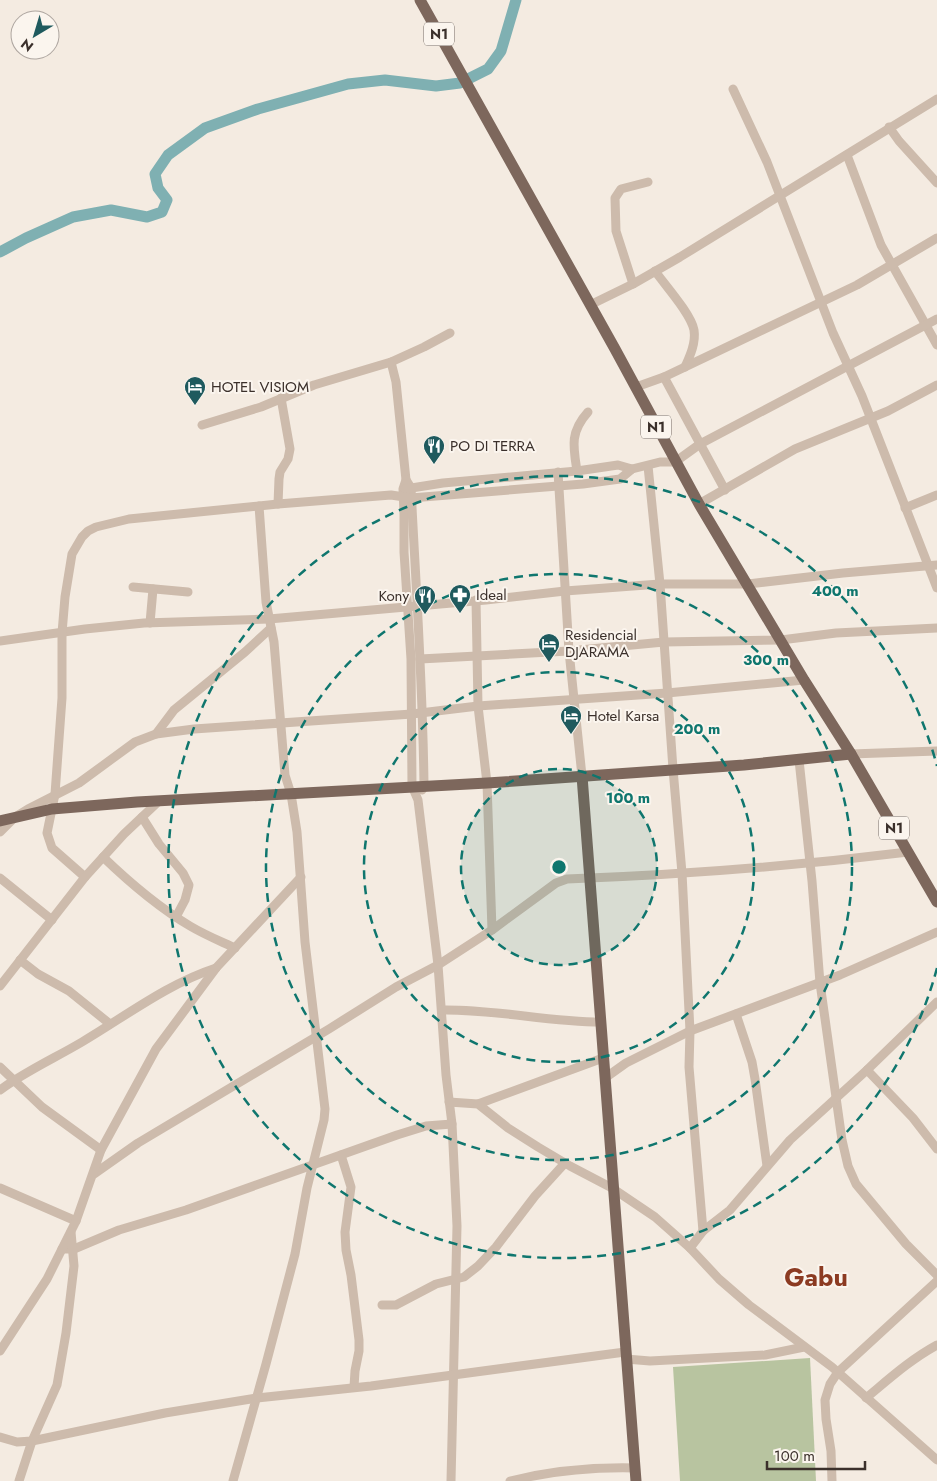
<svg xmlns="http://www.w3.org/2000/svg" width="937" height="1481" viewBox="0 0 937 1481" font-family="Jost,sans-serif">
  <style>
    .green { fill: #b8c4a0 }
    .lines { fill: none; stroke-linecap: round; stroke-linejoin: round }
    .river { stroke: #7fb0b2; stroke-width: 11 }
    .minor { stroke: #cdbbac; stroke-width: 9 }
    .major { stroke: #7d675c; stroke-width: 11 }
    .ring { fill: none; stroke: #0f766e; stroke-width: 2.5; stroke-dasharray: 9 6 }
    .labels { text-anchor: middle; stroke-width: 4; stroke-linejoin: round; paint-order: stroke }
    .shield { fill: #fbf5ee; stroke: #756b66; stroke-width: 1 }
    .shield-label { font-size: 14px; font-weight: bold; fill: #3b302b }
    .poi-label { font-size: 15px; fill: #3b302b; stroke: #fbf5ee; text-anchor: start }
    .town-label { font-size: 25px; font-weight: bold; fill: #8c3b22; stroke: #fbf5ee }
    .centre { fill: #0f766e; stroke: #fbf5ee; stroke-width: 2.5 }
    .ring-label { font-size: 15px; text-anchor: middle; font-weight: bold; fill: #0f766e; stroke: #fbf5ee; stroke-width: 4; stroke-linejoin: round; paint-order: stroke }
  </style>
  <rect width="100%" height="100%" fill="#f4ebe1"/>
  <polygon class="green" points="810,1358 816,1481 680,1481 673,1367"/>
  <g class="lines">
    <polyline class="river" points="0,252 26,238 73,217 111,210 147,217 162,212 167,200 158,188 155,174 168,155 205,128 258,109 348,84 385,80 436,86 460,83 488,69 501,51 516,0"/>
    <g class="minor">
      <polyline points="733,89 767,162 833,333 862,396 937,588"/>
      <polyline points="889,127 899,141 937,183"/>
      <polyline points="847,155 881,245 937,345"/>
      <path d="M655,271C665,285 691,314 694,330C696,343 690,356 685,367"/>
      <polyline points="633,284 616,231 615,198 621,189 648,182"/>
      <polyline points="590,305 633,284 680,257 937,99"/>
      <polyline points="391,362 396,382 406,480 403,489 404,514 404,552 411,659 412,786 418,800 438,965 446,1075 452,1124 457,1226 451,1481"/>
      <polyline points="664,377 725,490"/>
      <polyline points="636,387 664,377 857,285 937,238"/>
      <polyline points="202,425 261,407 314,385 391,362 424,347 450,333"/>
      <polyline points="648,466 660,584 673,769 682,873 690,1031 689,1067 703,1231"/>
      <path d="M577,471C573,446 570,432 588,412"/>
      <polyline points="558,472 569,651 582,776"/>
      <path d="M406,480L411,488C416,588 423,687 424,786L422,790"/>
      <polyline points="405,489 443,483 577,471 618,465 632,469"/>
      <polyline points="278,504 279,479 280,472 288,459 290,449 281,398"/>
      <polyline points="699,504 795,449 888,411 937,385"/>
      <polyline points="905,508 937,495"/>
      <polyline points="133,587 188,592"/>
      <polyline points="476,600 478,706 487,783 492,930"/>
      <polyline points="150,623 153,589"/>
      <polyline points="0,641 85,629 144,623 269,619 486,600 565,591 660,584 748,584 843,573 937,565"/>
      <polyline points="420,659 569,651 664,642 781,640 836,633 937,628"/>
      <polyline points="156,734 174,710 245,652 271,628"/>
      <polyline points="851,754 937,751"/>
      <polyline points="799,760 812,881 820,983 842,1140 848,1166 856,1184 906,1244 937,1275"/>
      <polyline points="142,817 159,844 183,873 189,885 185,900 176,917"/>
      <polyline points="0,832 15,817 28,809 79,783 135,742 156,734 194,729 412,714 478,706 667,693 804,680"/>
      <path d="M103,857C130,883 158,907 190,926C205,935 220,941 235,948"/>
      <polyline points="85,877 52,848 47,833 55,794 62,698 62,633 65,597 72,554 82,537 88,531 96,527 129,519 278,504 391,495 411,498 583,484 620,479 632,469 660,462 675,462 700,444 937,319"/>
      <polyline points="0,878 52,920"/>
      <polyline points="20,960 38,974 69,991 110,1024"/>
      <polyline points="0,986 85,877 124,834 159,801"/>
      <path d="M442,1010C495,1009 548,1022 601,1022"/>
      <polyline points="736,1014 752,1062 755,1079 767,1166"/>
      <polyline points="0,1067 42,1107 101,1150"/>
      <polyline points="867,1070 913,1118 937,1149"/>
      <polyline points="605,1078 626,1063 690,1031 840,975 937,932"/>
      <path d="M0,1090C26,1071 55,1058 82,1042C126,1016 167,984 216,968"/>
      <polyline points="449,1102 478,1104 508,1128 538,1147 570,1166 612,1188 655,1217 690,1248 719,1279 749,1305 832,1367 937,1460"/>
      <polyline points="478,1104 603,1058"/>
      <polyline points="341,1155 351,1187 345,1232 346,1250 351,1275 359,1340 359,1351 355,1371 354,1387"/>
      <path d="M94,1174L138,1143L329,1029L396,987L438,965L492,930L556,883L567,879C681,875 795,866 908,852"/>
      <polyline points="0,1188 76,1221"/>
      <polyline points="690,1248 703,1231 730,1210 790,1140 867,1070 937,1002"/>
      <polyline points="62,1249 74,1249 119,1230 186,1210 397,1135 426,1126 452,1124"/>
      <polyline points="382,1305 396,1305 436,1284 464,1277 478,1266 496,1247 535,1196 565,1163"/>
      <polyline points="0,1351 47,1279 76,1221 101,1150 156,1049 216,968 301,877"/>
      <polyline points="626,1359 650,1361 765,1355 804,1347"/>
      <path d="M866,1398C889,1379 911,1359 937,1345"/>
      <polyline points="0,1437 17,1442 32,1441 165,1413 257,1398 371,1386 625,1352"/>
      <polyline points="19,1481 32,1441 57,1385 66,1333 74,1266 71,1232"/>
      <polyline points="233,1481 266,1364 295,1254 307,1188 324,1120 325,1109 305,942 297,832 291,794 285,775 274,642 266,602 259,506"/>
      <path d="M510,1481C551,1471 592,1467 635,1468"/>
      <polyline points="832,1481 831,1451 826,1419 825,1400 830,1384 838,1372 937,1281"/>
    </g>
    <g class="major">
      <polyline points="420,0 615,349 699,504 804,680 851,754 937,902"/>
      <polyline points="582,776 636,1481"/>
      <polyline points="0,821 52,809 137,802 487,783 744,765 851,754"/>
    </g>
  </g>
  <circle cx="559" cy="867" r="98" fill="#0f766e" fill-opacity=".12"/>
  <g class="ring">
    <circle cx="559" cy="867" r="98"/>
    <circle cx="559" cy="867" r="195"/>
    <circle cx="559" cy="867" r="293"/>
    <path d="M937 968A391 391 0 1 1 937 766"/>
  </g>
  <defs>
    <g id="hotel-pin" transform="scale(1.125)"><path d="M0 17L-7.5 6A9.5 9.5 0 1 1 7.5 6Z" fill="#1f5a5e" stroke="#fbf5ee"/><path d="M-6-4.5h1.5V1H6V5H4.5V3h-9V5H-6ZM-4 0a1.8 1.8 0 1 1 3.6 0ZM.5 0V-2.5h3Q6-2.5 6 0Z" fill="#fff"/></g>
    <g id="restaurant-pin" transform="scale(1.125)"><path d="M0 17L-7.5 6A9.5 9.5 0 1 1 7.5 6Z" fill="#1f5a5e" stroke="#fbf5ee"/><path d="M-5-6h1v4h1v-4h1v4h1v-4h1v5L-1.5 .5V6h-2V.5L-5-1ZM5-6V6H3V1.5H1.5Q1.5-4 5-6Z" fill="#fff"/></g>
    <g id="pharmacy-pin" transform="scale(1.125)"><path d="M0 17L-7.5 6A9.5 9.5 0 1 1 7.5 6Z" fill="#1f5a5e" stroke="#fbf5ee"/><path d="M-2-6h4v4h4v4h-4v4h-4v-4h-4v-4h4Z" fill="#fff"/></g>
  </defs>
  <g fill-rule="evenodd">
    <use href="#hotel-pin" x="195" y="387"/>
    <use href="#restaurant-pin" x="434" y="446"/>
    <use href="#pharmacy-pin" x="460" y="595"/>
    <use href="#restaurant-pin" x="425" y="596"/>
    <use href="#hotel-pin" x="549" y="644"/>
    <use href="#hotel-pin" x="571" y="716"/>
  </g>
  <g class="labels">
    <g class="shield">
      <rect x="424" y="22.5" width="30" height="23" rx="4"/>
      <rect x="641" y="415.5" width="30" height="23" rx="4"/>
      <rect x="879" y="816.5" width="30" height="23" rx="4"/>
    </g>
    <g class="shield-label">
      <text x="439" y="39">N1</text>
      <text x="656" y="432">N1</text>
      <text x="894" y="833">N1</text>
    </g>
    <g class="poi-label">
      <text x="211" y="392">HOTEL VISIOM</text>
      <text x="450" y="451">PO DI TERRA</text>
      <text x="476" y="600">Ideal</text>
      <text x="409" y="601" text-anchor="end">Kony</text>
      <text x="565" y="640">Residencial<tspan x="565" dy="17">DJARAMA</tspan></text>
      <text x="587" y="721">Hotel Karsa</text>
    </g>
    <g class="town-label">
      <text x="816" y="1286">Gabu</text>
    </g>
  </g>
  <circle cx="559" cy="867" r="8" class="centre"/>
  <g class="ring-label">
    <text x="835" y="596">400 m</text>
    <text x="766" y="665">300 m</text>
    <text x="697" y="734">200 m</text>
    <text x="628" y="803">100 m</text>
  </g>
  <g transform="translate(35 35) rotate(218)"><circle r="24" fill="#fbf5ee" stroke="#aea6a0"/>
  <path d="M0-4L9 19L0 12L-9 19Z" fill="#1f5a5e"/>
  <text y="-8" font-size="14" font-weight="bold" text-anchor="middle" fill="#3b302b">N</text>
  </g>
  <path d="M767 1461v8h98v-8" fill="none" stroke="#3b302b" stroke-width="2.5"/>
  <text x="774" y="1461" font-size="15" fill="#3b302b" stroke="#fbf5ee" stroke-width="4" paint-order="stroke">100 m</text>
</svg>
